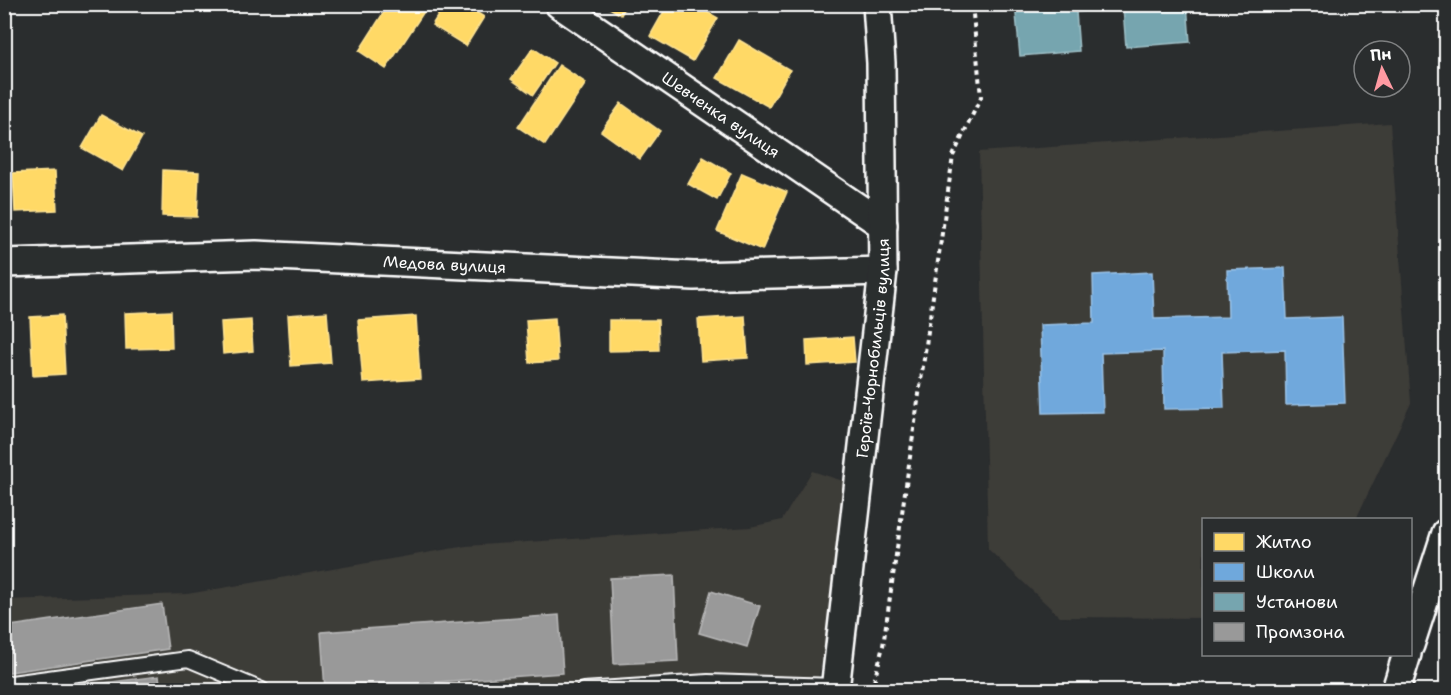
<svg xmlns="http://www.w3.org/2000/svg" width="1451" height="695" viewBox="0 0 1451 695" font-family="'Shantell Sans',sans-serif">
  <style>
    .built { fill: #3d3c38 }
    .homes { fill: #ffd966; stroke: #ffe494; stroke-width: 1.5 }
    .schools { fill: #6fa8dc; stroke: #9ac2e6; stroke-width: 1.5 }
    .public { fill: #76a5af; stroke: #9fc0c7; stroke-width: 1.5 }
    .industry { fill: #999; stroke: #b8b8b8; stroke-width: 1.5 }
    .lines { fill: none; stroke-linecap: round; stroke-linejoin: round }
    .lane-casing { stroke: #fff; stroke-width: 18 }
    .street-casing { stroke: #fff; stroke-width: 32 }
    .path { stroke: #fff; stroke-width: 4; stroke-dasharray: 4.5 4.5; stroke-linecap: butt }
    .lane { stroke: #2a2d2e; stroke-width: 14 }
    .street { stroke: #2a2d2e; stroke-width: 27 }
    .labels { text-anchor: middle; stroke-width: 6; stroke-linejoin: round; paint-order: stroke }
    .street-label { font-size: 16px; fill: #fff; stroke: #2a2d2e }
  </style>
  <rect width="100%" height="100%" fill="#2a2d2e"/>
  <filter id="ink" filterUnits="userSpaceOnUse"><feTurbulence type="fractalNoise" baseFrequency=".0167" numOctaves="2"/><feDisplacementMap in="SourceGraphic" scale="12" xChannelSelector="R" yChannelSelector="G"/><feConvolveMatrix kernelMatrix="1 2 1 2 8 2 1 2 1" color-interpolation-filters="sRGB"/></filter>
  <g filter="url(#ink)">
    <g class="built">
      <polygon points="1390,123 1411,403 1356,519 1204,520 1203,618 1060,617 988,549 979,152"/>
      <polygon points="812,471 868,489 815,690 5,690 4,600 187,594 466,546 750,527 782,520"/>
    </g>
    <g class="homes">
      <polygon points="389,4 424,4 427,7 386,69 359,51"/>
      <polygon points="445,4 464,4 484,17 466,46 432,25"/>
      <polygon points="603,4 627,4 621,15"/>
      <polygon points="668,4 693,4 718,18 693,61 650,36"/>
      <polygon points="739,40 790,70 769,107 717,78"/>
      <polygon points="533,48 555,63 533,95 511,79"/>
      <polygon points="559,65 586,83 545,145 518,127"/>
      <polygon points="621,103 660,131 640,159 601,131"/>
      <polygon points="101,115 142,137 123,171 82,148"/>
      <polygon points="703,157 731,173 717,200 688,184"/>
      <polygon points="163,170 199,172 197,217 162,216"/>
      <polygon points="55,171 57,210 15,212 13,173"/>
      <polygon points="742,173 787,192 762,250 717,231"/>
      <polygon points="171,311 172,348 126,349 125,313"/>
      <polygon points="327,312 331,363 291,366 288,315"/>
      <polygon points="62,315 65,374 33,376 30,317"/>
      <polygon points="416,316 420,379 363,383 358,320"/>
      <polygon points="745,316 748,358 701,361 698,319"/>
      <polygon points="555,318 558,361 529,363 526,320"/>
      <polygon points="251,320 253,351 223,354 221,322"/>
      <polygon points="609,320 658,320 659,350 609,351"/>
      <polygon points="853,337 855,362 807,365 806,340"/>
    </g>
    <polygon class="schools" points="1285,268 1287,319 1342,317 1345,403 1286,405 1285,350 1222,352 1224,408 1164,409 1163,351 1101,353 1103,412 1043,413 1040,325 1094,323 1093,275 1152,272 1154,319 1228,317 1227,270"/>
    <polygon class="public" points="1015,4 1187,4 1190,42 1126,47 1123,8 1076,12 1079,51 1020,56"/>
    <g class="industry">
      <polygon points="674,575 678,661 614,664 610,578"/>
      <polygon points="711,591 760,606 747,647 699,633"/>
      <polygon points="162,604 168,649 4,673 4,625 10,626"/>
      <polygon points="559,615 563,673 325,690 321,632"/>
      <polygon points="159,676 161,690 47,690"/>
    </g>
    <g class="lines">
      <g class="lane-casing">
        <g id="lane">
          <polyline points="4,684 188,659 262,690"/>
          <polyline points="583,690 708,682 836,686"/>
        </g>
      </g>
      <g class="street-casing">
        <g id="street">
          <path id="s1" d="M559,4L883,225"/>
          <path id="s2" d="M4,263L256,255L694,276L883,271"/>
          <polyline points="1410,645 1446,533"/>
          <path id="s3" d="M835,690L883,271L881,63L877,4"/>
          <polyline points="1396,690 1407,654"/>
        </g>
      </g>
      <polyline class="path" points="872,690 883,646 953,156 981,97 972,4"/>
      <use href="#lane" class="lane"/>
      <use href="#street" class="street"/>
    </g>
  </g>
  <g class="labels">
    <g class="street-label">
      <text dy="6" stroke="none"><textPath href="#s1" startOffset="196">Шевченка вулиця</textPath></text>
      <text dy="6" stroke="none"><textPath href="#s2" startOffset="441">Медова вулиця</textPath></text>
      <text dy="6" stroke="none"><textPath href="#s3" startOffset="344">Героїв-Чорнобильців вулиця</textPath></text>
    </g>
  </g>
  <rect width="1451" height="695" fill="none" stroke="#2a2d2e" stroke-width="24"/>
  <rect x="12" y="12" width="1427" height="671" fill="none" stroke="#fff" stroke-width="2" filter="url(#ink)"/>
  <rect x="1202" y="518" width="210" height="138" fill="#2a2d2e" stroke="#7f8182" stroke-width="1.5"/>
  <rect x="1214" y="533" width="30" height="18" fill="#ffd966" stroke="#7f8182" stroke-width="1.5"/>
  <text x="1256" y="548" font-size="18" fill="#ffffff">Житло</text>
  <rect x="1214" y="563" width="30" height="18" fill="#6fa8dc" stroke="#7f8182" stroke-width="1.5"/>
  <text x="1256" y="578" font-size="18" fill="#ffffff">Школи</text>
  <rect x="1214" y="593" width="30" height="18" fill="#76a5af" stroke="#7f8182" stroke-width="1.5"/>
  <text x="1256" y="608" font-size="18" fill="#ffffff">Установи</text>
  <rect x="1214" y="623" width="30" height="18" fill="#999999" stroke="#7f8182" stroke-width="1.5"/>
  <text x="1256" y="638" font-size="18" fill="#ffffff">Промзона</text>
  <g transform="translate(1382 69) rotate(355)"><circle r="28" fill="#2a2d2e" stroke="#7f8182" stroke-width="1.5"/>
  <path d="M0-4.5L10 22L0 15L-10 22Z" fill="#ff9aa2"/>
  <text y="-9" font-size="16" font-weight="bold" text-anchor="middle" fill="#ffffff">Пн</text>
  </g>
</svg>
